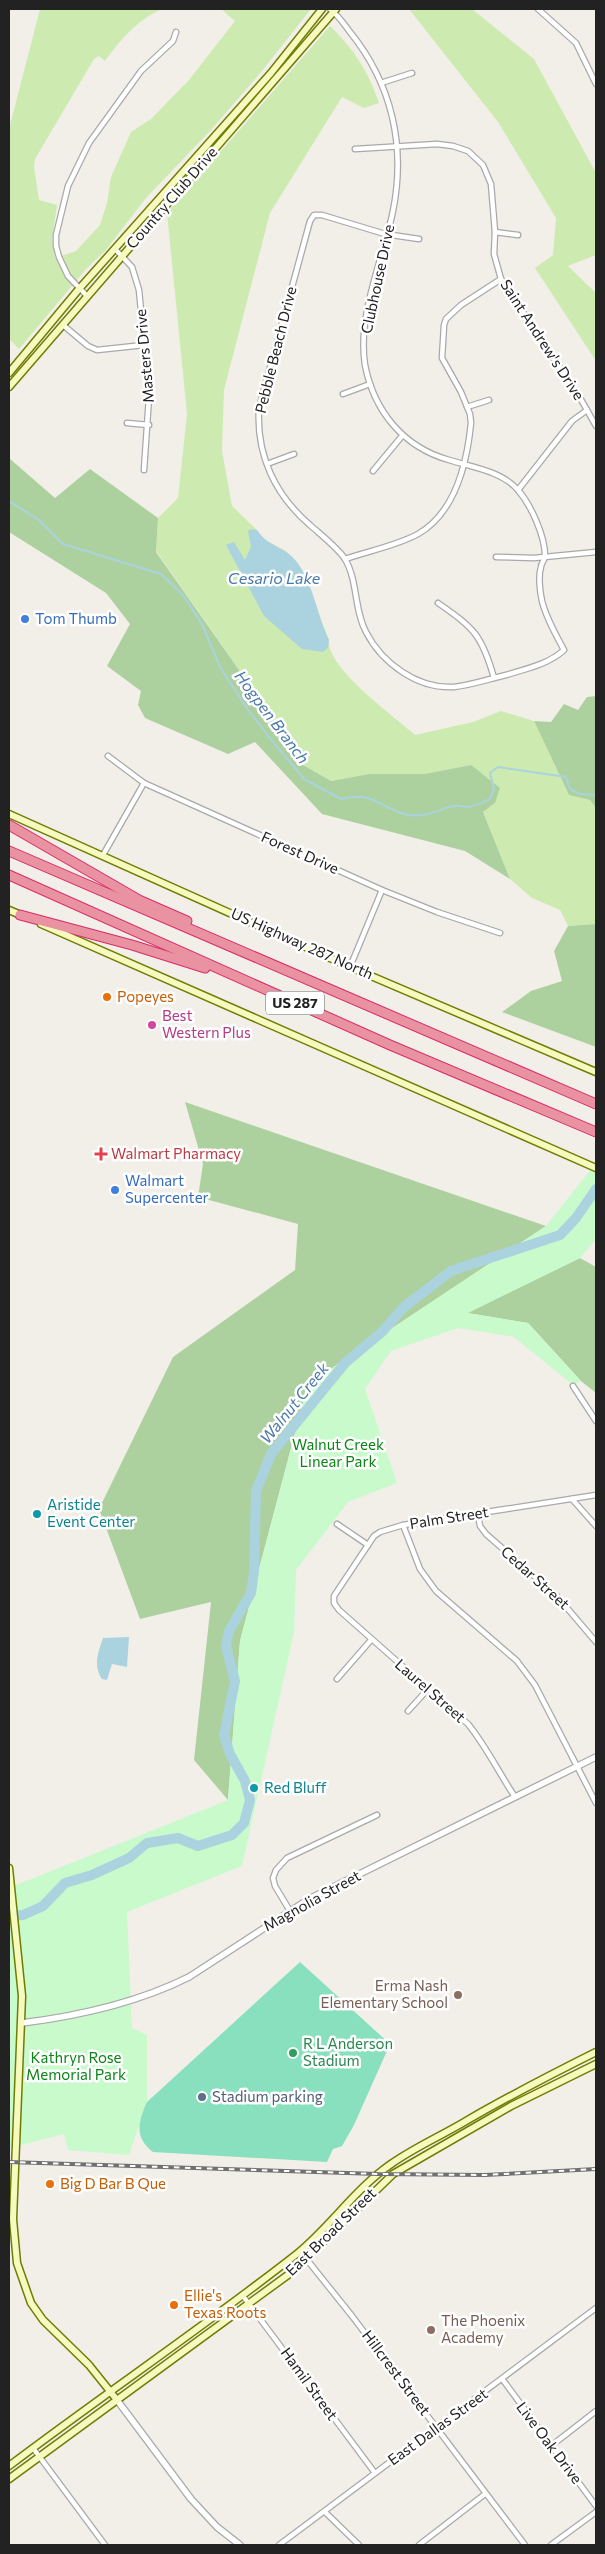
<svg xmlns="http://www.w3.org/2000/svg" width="605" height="2554" viewBox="0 0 605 2554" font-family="Commissioner,sans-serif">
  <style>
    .grass { fill: #cdebb0 }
    .forest { fill: #add19e }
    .park { fill: #c8facc }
    .pitch { fill: #88e0be }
    .water { fill: #aad3df }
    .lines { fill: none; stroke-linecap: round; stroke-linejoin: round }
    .stream { stroke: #aad3df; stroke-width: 2 }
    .river { stroke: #aad3df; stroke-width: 10 }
    .minor-casing { stroke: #a9a9a9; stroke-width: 7 }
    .tertiary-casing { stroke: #a9a9a9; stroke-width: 8 }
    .secondary-casing { stroke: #707d05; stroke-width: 9 }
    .motorway-casing { stroke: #dc2a67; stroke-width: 11 }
    .minor { stroke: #fff; stroke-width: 4.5 }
    .tertiary { stroke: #fff; stroke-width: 5.5 }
    .secondary { stroke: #f7fabf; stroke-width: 6 }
    .motorway { stroke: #e892a2; stroke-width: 9 }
    .rail-casing { stroke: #707070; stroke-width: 4 }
    .rail { stroke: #fff; stroke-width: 2; stroke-dasharray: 5.5; stroke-linecap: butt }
    .shop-dot { fill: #3f7fe0; stroke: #fff; stroke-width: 2 }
    .food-dot { fill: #e8710a; stroke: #fff; stroke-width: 2 }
    .hotel-dot { fill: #d1479c; stroke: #fff; stroke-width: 2 }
    .health-dot { fill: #e0444e; stroke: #fff; stroke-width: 2 }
    .culture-dot { fill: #0f9aa8; stroke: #fff; stroke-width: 2 }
    .education-dot { fill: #8d6e63; stroke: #fff; stroke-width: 2 }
    .leisure-dot { fill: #2e9e5b; stroke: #fff; stroke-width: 2 }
    .service-dot { fill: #5c6f8a; stroke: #fff; stroke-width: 2 }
    .labels { text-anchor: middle; stroke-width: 5; stroke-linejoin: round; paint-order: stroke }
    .shield { fill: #fff; stroke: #646464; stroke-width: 1 }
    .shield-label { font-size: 14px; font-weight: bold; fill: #222 }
    .street-label { font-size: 15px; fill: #222; stroke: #fff }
    .shop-label { font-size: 15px; fill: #366cbe; stroke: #fff; text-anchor: start }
    .food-label { font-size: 15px; fill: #c56008; stroke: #fff; text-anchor: start }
    .hotel-label { font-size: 15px; fill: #b23c85; stroke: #fff; text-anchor: start }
    .health-label { font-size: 15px; fill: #be3a42; stroke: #fff; text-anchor: start }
    .park-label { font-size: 15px; fill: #0c8416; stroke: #fff }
    .culture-label { font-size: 15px; fill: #0d838f; stroke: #fff; text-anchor: start }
    .education-label { font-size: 15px; fill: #785e54; stroke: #fff; text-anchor: end }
    .leisure-label { font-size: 15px; fill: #27864d; stroke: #fff; text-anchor: start }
    .service-label { font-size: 15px; fill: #4e5e75; stroke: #fff; text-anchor: start }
    .water-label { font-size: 16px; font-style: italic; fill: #4a7aab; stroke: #fff }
  </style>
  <rect width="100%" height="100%" fill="#f2efe9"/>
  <g class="grass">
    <path d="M40,9H162C136,21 122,38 105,61L99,56L94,59L35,159L34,167L39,200L57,205L52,240L55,258L76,251L100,225L107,203L111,177L131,132L151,119L189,80L235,21L221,9H311L262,71L210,131L146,198L105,251L87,268L19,349L9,339V129Z"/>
    <polygon points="409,9 472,9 534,59 596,173 596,255 568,266 596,293 596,361 535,268 553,255 556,218 498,122"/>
    <path d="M330,26C353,48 369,72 379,103L364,108L342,97L270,213L224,390L222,451L232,506L257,530L263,539L286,551L295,560L301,568L329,640C326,668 394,716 415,735L473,722L501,711L534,721L569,795L590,800L596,808V924L568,926L560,910L532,898L510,879L483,812L495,803L471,765L424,774H369L331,781L298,762L282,731L156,551L158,518L178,498L187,414L167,213Z"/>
  </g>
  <g class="forest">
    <polygon points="9,458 55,498 90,469 158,518 156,552 282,731 298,762 331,781 369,774 424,774 471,765 500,788 495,803 483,812 510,879 465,851 322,814 255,742 228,754 145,718 138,705 141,691 107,666 130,624 106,593 9,532"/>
    <polygon points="596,696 596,808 590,800 569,795 534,721 551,722 564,704 578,710 587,697"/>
    <polygon points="596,924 596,1047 502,1012 531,991 562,981 554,951 568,926"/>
    <polygon points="185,1102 546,1226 308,1384 240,1641 228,1800 194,1760 211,1602 140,1619 99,1509 173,1357 295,1270 298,1224 198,1197 203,1164"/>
    <polygon points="580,1258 596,1267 596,1393 581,1381 528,1323 467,1313"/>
  </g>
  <polygon class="park" points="596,1163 596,1239 580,1258 468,1313 528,1323 581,1381 573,1385 514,1337 458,1328 391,1351 365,1389 397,1483 348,1502 296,1570 294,1632 242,1866 127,1912 132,2028 147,2035 147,2102 129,2155 68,2150 64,2134 9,2148 9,1888 228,1800 240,1641 308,1384 546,1226"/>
  <path class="pitch" d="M300,1962L390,2044L354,2125L342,2146L333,2149L327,2162L153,2152C134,2138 138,2122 147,2102Z"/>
  <g class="water">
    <path d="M252,529L257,530C268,547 284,546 296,561C313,582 317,615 329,640L328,648L323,652L302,649L264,616L226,545L234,542L245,560L251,547L248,531Z"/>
    <path d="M129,1637L127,1667L112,1664L107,1680L102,1679C93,1665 98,1653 103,1638Z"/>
  </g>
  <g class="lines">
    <path class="stream" d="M9,501L39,520L63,544L161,574L183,595L202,624L220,667L248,710L274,743L304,779L341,799C372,792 374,803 401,813C421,820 435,811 453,806C458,805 463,807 468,807C476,806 483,802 490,799L494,789L490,773L498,767L566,777L570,789L580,794L596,795"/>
    <polyline class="river" points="9,1916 23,1915 43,1906 65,1883 92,1875 129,1858 147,1843 178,1838 198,1846 232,1835 244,1823 250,1800 245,1781 230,1754 224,1735 235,1681 226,1646 229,1631 251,1593 254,1571 256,1491 271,1454 345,1363 382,1332 404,1307 451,1271 560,1235 576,1218 596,1189"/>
    <g class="minor-casing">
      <g id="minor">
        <path d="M330,9C338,15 344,24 350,32C392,84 406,146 393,211C383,260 357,314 365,365C374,411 403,447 449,460C471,467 502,471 518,490C531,505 545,536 545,556C545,560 541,563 541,567C538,576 540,592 542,601C546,618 556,635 564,650C549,664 526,669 506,675C489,679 472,685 454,687C417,689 382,663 366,632C354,610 358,581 345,559C338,548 320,534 310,525C275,495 256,455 259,408L310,221L314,215H322L385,234L419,239"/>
        <polyline points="538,9 576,43 596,84"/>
        <polyline points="381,83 412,73"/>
        <polyline points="355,149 437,144 453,146 468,151 483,165 491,184 495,232 494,254 501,279 579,396 596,426"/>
        <polyline points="495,232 518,235"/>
        <polyline points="115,249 132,267 139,290 149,397 144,470"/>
        <polyline points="87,296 68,276 59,257 56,246 56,235 68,186 89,143 141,71 173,41 176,32"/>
        <polyline points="63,325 88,346 97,350 144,345"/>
        <polyline points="343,394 370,384"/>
        <polyline points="467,407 489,400"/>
        <polyline points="127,423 149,425"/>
        <polyline points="267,464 294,454"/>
        <polyline points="373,471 402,436"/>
        <polyline points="518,490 572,421 587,410"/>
        <polyline points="496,557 534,558 596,552"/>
        <path d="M345,559C368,551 396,546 418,534C455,513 467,463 471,423L470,414L461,392L442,358L444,325L446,319L461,305L501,279"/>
        <path d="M438,603C474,628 482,635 494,678"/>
        <polyline points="108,756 144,783 382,890 437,912 500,933"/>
        <polyline points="103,855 144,783"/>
        <polyline points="350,967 382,890"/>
        <polyline points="573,1386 596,1421"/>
        <polyline points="572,1499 596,1526"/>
        <polyline points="478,1514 480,1526 486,1534 556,1595 596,1642"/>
        <polyline points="337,1524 368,1545"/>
        <polyline points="403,1525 420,1569 436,1591 517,1661 535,1685 596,1803"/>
        <polyline points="337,1679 371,1640"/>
        <polyline points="408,1711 429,1688"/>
        <path d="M515,1797C499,1773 486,1746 468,1724L339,1610L334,1603V1596L374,1536L380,1532L403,1525L596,1495"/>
        <polyline points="290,1911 275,1886 273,1878 276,1870 287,1858 377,1815"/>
        <polyline points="300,2251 352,2316 525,2545"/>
        <polyline points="243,2296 375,2473"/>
        <polyline points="503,2380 596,2506"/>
        <polyline points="551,2446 596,2411"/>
        <polyline points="33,2448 105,2545"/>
        <polyline points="325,2512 359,2545"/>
        <polyline points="279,2545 596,2308"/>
        <polyline points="419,2545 485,2494"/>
        <polyline points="551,2545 596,2512"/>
      </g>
    </g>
    <g class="tertiary-casing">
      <g id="tertiary">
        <path d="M22,2023C78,2016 139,2002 189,1977L309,1899L596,1757"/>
        <polyline points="117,2400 191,2499 217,2527 240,2545"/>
      </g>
    </g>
    <g class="secondary-casing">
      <g id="secondary">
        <polyline points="9,373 79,289 271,73 322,9"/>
        <polyline points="9,387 336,9"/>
        <polyline points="9,814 350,967 596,1072"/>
        <polyline points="9,910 23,916"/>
        <path d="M41,924C226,1005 411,1087 596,1168"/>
        <polyline points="9,1868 22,1996 13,2219 17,2263 31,2303 43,2320 89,2365 117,2400"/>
        <path d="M9,2466C104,2394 204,2327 298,2253C331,2226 355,2189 391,2164C415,2147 441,2136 466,2121C509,2096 552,2074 596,2052"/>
        <polyline points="9,2479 292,2272 393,2174 511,2106 596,2064"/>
      </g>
    </g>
    <g class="motorway-casing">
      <g id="motorway">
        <polyline points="9,825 139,900 187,921"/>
        <polyline points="9,851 596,1104"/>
        <polyline points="9,875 390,1045 596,1132"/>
        <polyline points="20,915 132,945 205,968"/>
      </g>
    </g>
    <use href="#minor" class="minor"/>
    <use href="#tertiary" class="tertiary"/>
    <use href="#secondary" class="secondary"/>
    <use href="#motorway" class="motorway"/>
    <g class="rail-casing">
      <polyline id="rail" points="9,2162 378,2174 485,2175 596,2169"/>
    </g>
    <use href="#rail" class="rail"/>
  </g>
  <g class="shop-dot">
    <circle cx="25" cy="619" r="5"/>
    <circle cx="115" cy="1190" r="5"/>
  </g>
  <g class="food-dot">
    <circle cx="107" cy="997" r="5"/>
    <circle cx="50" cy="2184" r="5"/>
    <circle cx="174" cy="2305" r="5"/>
  </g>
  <circle class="hotel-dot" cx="152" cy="1025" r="5"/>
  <path class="health-dot" d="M98.5 1146.5h5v5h5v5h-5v5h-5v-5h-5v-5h5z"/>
  <g class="culture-dot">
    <circle cx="37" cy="1514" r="5"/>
    <circle cx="254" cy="1788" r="5"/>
  </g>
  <g class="education-dot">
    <circle cx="458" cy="1995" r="5"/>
    <circle cx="431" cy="2330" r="5"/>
  </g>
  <circle class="leisure-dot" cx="293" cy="2053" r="5"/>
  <circle class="service-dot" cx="202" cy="2097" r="5"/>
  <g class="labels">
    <rect class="shield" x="266" y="991.5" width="58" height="23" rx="4"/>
    <g class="shield-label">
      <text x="295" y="1008">US 287</text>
    </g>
    <g class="street-label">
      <text transform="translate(172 198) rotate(-49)" y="5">Country Club Drive</text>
      <text transform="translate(378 279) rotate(-78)" y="5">Clubhouse Drive</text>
      <text transform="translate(542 340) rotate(57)" y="5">Saint Andrew's Drive</text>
      <text transform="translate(276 350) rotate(-76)" y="5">Pebble Beach Drive</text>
      <text transform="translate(145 356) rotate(-95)" y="5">Masters Drive</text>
      <text transform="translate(300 853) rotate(24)" y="5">Forest Drive</text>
      <text transform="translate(302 944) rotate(24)" y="5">US Highway 287 North</text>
      <text transform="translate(449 1518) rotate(-9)" y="5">Palm Street</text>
      <text transform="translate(535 1578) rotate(42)" y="5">Cedar Street</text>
      <text transform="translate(430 1691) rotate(41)" y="5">Laurel Street</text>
      <text transform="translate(312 1901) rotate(-29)" y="5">Magnolia Street</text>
      <text transform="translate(331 2232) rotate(-44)" y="5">East Broad Street</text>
      <text transform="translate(396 2373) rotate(53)" y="5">Hillcrest Street</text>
      <text transform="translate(309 2384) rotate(54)" y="5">Hamil Street</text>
      <text transform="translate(438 2427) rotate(-36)" y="5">East Dallas Street</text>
      <text transform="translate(549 2443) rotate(53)" y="5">Live Oak Drive</text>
    </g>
    <g class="shop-label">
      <text x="35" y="624">Tom Thumb</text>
      <text x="125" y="1186">Walmart<tspan x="125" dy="17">Supercenter</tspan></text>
    </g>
    <g class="food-label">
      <text x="117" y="1002">Popeyes</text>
      <text x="60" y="2189">Big D Bar B Que</text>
      <text x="184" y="2301">Ellie's<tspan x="184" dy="17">Texas Roots</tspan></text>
    </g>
    <g class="hotel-label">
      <text x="162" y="1021">Best<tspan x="162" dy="17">Western Plus</tspan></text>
    </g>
    <g class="health-label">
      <text x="111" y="1159">Walmart Pharmacy</text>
    </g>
    <g class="park-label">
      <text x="338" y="1450">Walnut Creek<tspan x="338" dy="17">Linear Park</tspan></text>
      <text x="76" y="2063">Kathryn Rose<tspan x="76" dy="17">Memorial Park</tspan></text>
    </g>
    <g class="culture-label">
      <text x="47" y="1510">Aristide<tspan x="47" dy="17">Event Center</tspan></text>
      <text x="264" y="1793">Red Bluff</text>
    </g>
    <g class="education-label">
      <text x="448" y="1991">Erma Nash<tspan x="448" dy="17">Elementary School</tspan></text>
      <text x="441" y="2326" text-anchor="start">The Phoenix<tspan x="441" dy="17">Academy</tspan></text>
    </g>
    <g class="leisure-label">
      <text x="303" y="2049">R L Anderson<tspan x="303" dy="17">Stadium</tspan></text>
    </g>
    <g class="service-label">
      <text x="212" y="2102">Stadium parking</text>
    </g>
    <g class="water-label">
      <text x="274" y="584">Cesario Lake</text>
      <text transform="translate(272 717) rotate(53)" y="6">Hogpen Branch</text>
      <text transform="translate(294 1403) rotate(-51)" y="6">Walnut Creek</text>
    </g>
  </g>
  <rect width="605" height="2554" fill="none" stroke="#222222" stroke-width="20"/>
</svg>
